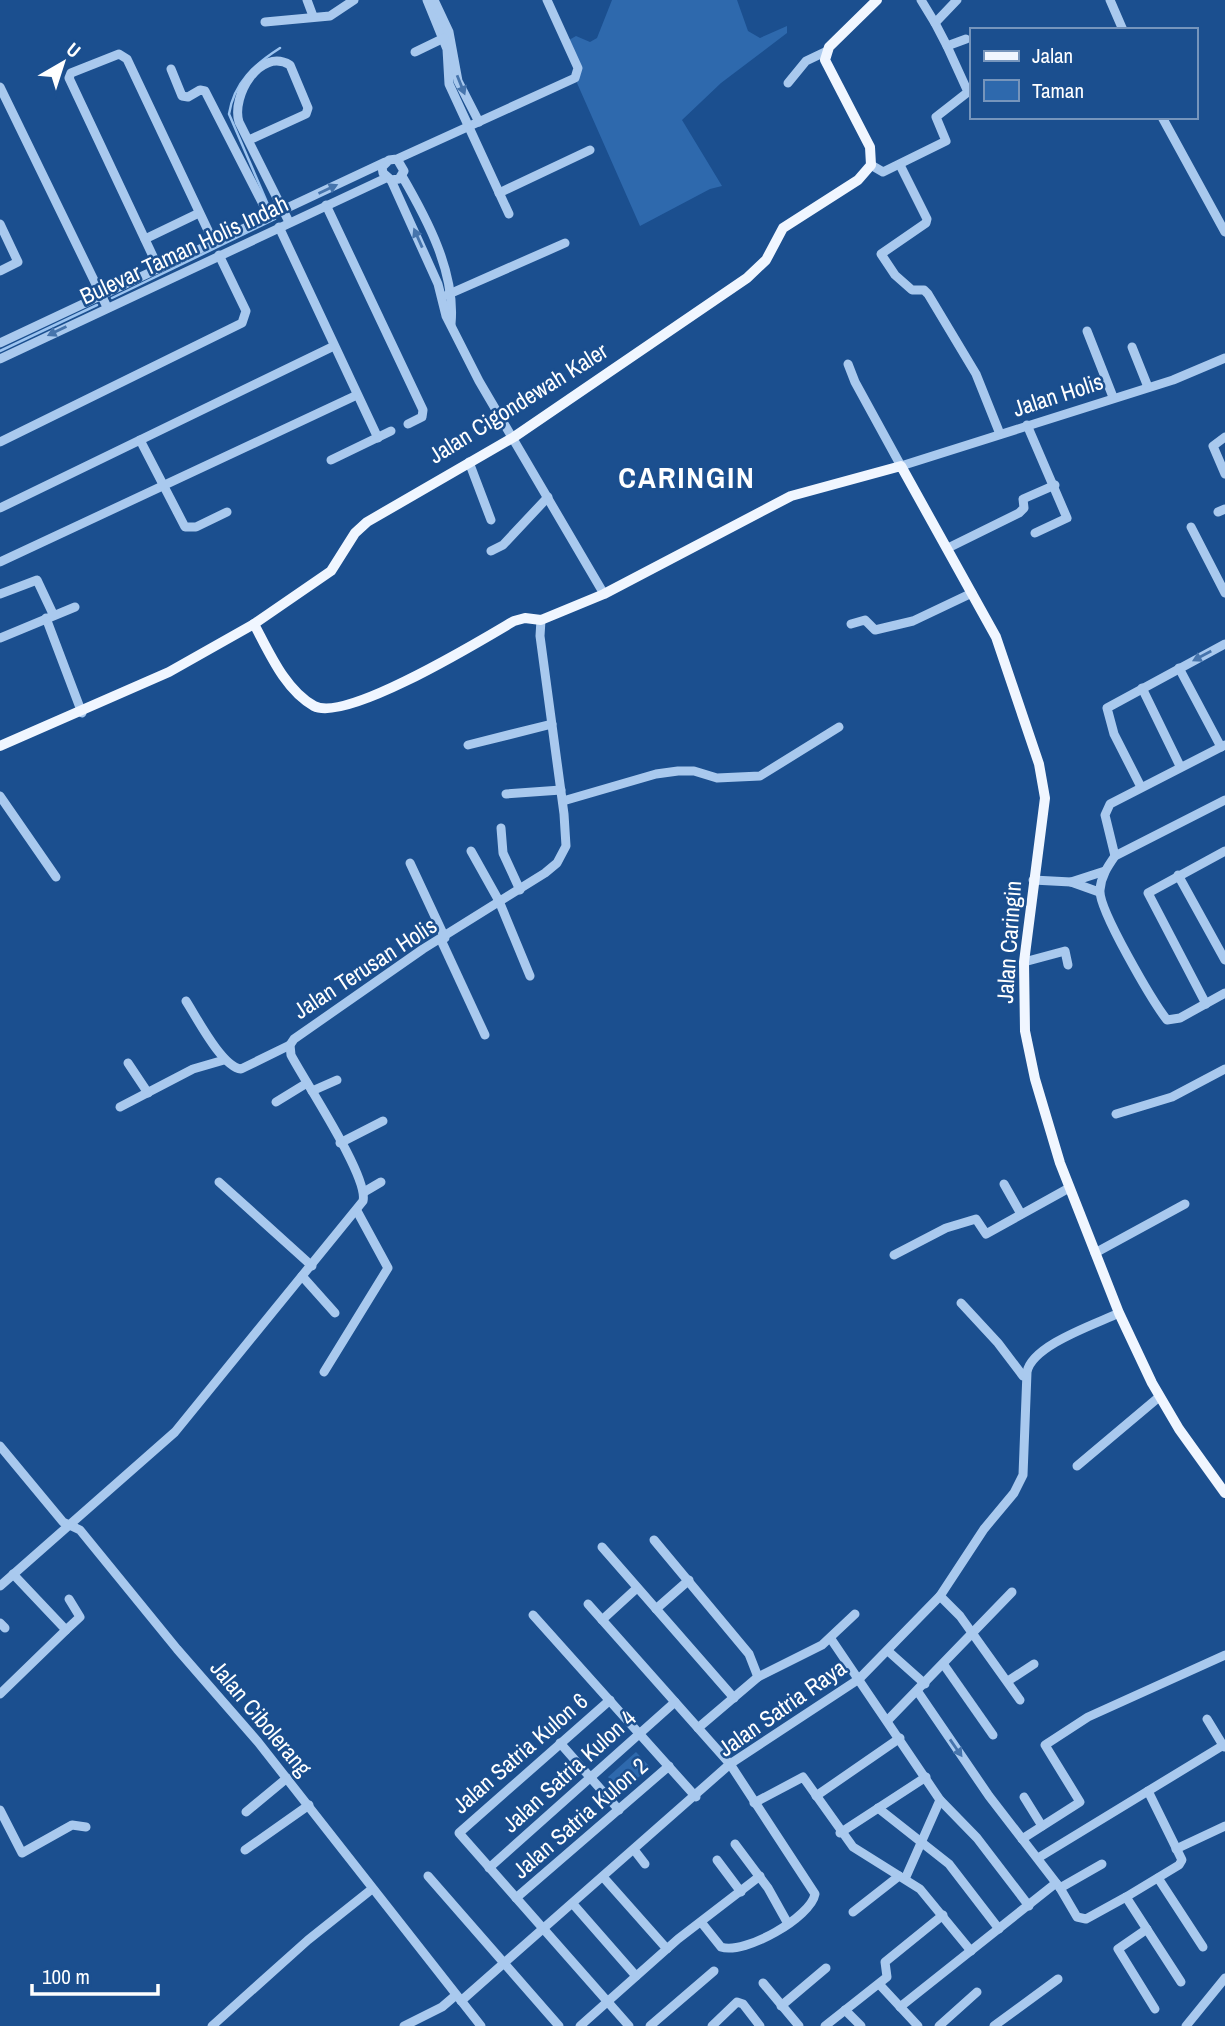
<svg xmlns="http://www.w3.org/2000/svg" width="1225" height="2026" viewBox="0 0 1225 2026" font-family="'Archivo Narrow',sans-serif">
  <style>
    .green { fill: #2e69ad }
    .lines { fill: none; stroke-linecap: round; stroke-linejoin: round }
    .stream { stroke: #9cc4f0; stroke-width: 2.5 }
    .minor { stroke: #a9c9ee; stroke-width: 9 }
    .major { stroke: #f0f6ff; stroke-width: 10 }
    .oneway { fill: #4674ac }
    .labels { text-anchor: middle; stroke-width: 5; stroke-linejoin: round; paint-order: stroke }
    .street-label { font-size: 23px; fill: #fff; stroke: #1b4f8f }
    .district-label { font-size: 30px; font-weight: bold; letter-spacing: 2px; fill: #fff; stroke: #1b4f8f }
  </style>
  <rect width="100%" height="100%" fill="#1b4f8f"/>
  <g class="green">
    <polygon points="612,0 737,0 748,31 760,38 787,26 787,33 721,83 682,120 722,186 710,189 640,226 577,83 580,66 569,40 576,36 590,42 597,38"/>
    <polygon points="636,1752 650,1767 622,1792 608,1777"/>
  </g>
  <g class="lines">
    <g class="stream">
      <path d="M269,207L229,114C234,82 255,64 280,48"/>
      <polyline points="112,298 275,219"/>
      <polyline points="0,351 97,305"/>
    </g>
    <g class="minor">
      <polyline points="307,0 313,16"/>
      <polyline points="427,0 447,49 449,84 509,214"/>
      <polyline points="434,0 449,32 458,81 479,122"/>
      <polyline points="921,0 935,23 957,0"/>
      <polyline points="1110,0 1123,30"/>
      <polyline points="265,22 330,16 354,0"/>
      <polyline points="935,23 947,46 966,39"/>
      <polyline points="415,52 444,38"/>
      <polyline points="171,69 182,96 188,97 200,90 205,91 269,216"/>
      <polyline points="788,83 806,61 827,51"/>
      <polyline points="0,87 107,307"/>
      <polyline points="1162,117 1225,232"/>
      <path d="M249,140L306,114L308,108L290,65C260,47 231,96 239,122L289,222"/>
      <polyline points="397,159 404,171 399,179 391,180 383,173 382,167 389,160 397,159 575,78 578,68 547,0"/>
      <polyline points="871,165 883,172 946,141 936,117 968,92 947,46"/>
      <polyline points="900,165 927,219 926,223 881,254 895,275 912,290 924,290 928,294 976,374 1000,434"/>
      <path d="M402,176C427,219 456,273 451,324"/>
      <polyline points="391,180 438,284 446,316 479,381 604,594"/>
      <polyline points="499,193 590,150"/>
      <polyline points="326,205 423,410 422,417 408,424"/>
      <polyline points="0,224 18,262 0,271"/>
      <polyline points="279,227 378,438"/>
      <polyline points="145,239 199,213"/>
      <polyline points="158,267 69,78 71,73 119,54 127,59 213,241"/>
      <polyline points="447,295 565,243"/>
      <polyline points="1087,331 1113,397"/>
      <polyline points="0,343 385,162"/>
      <polyline points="1132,347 1148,387"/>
      <polyline points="0,359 386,178"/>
      <polyline points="848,364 855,382 901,466 1173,380 1225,358"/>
      <polyline points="1027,425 1067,518 1035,533"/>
      <polyline points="1225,437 1213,446 1225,474"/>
      <polyline points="140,440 185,527 196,527 227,512"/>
      <polyline points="0,442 242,323 246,311 219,255"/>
      <polyline points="331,460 391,431"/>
      <polyline points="469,462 491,520"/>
      <polyline points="0,508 334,346"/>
      <polyline points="1218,512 1225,509"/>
      <polyline points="1191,527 1225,593"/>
      <polyline points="948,548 1019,513 1024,508 1023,499 1055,485"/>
      <polyline points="491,551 503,545 548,497"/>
      <polyline points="0,562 357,395"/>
      <polyline points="0,594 37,580 53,614"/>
      <polyline points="46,618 82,713"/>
      <polyline points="851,624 865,620 875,630 913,621 972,593"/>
      <polyline points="0,638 75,607"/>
      <polyline points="1179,668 1221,747"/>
      <polyline points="1142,688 1180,766"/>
      <polyline points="468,745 552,724"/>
      <polyline points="1141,787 1114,734 1107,708 1225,644"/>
      <polyline points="506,794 561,790"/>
      <polyline points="0,796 56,877"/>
      <path d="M1225,800L1115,856C1108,866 1101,876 1100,890C1098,909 1153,1002 1167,1020L1180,1018L1225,993"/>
      <polyline points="563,801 656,774 678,771 694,771 717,778 760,776 839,727"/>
      <polyline points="501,828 503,853 520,890"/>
      <polyline points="471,851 499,901 530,976"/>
      <polyline points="1115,856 1105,815 1110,804 1225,745"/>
      <polyline points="410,863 445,938"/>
      <polyline points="1178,875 1225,960"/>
      <polyline points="1033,880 1071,882 1099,892"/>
      <polyline points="1071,882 1105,871"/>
      <polyline points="441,940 485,1035"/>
      <polyline points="1024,962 1065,951 1068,965"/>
      <path d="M186,1001C197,1018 222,1067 241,1069L290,1045"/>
      <polyline points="1206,1004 1148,893 1225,851"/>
      <polyline points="128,1063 148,1093"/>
      <polyline points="312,1091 337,1080"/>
      <polyline points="276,1102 307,1083"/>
      <polyline points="120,1107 193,1069 224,1060"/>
      <polyline points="1116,1114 1172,1097 1225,1069"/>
      <polyline points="340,1143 383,1121"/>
      <polyline points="219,1182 312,1266"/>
      <polyline points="1004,1184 1021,1214"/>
      <polyline points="364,1192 381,1182"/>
      <polyline points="1095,1253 1185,1204"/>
      <polyline points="894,1255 946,1228 976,1219 986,1234 1069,1188"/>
      <polyline points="302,1276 335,1313"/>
      <polyline points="961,1303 998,1343 1023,1376"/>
      <polyline points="324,1372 388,1268 357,1211"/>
      <polyline points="0,1446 63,1522 80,1530 177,1649 258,1742 481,2026"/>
      <polyline points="1077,1466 1159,1397"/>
      <polyline points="654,1540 749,1654 758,1677"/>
      <polyline points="602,1547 734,1698"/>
      <path d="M0,1586L175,1432L363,1201C369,1177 305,1082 291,1055L290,1045L294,1039L423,949L545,873L557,863L566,846L564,814L540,636L541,620"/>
      <polyline points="940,1596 960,1616 1020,1700"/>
      <path d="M588,1604L730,1764L815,1894C811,1917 745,1955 721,1947L701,1922"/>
      <polyline points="656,1609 689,1580"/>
      <polyline points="533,1615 696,1797"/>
      <polyline points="602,1620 637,1588"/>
      <polyline points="0,1623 5,1628"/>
      <polyline points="66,1630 80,1617 69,1599"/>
      <polyline points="831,1639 940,1800 977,1838 1029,1906"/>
      <polyline points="888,1651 925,1684"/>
      <polyline points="944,1665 993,1735"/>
      <polyline points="1008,1681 1034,1664"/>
      <polyline points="918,1692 989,1796 1060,1888 1077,1917 1086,1919 1126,1897"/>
      <polyline points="0,1694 66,1630 13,1574"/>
      <polyline points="610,1700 459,1833 629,2026"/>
      <polyline points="1207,1719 1224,1747"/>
      <polyline points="888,1720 1012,1592"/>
      <polyline points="698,1728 758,1677 822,1645 855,1614"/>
      <polyline points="560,1743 619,1810"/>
      <polyline points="1148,1791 1182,1860 1179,1865 1126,1897 1181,1982"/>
      <polyline points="816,1796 900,1738"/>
      <polyline points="1024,1797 1042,1826"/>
      <polyline points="754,1803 803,1777 853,1847 920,1889 971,1951"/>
      <polyline points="878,1808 949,1864 999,1929"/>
      <polyline points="0,1810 22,1853 72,1825 86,1827"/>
      <polyline points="246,1812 287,1778"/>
      <polyline points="840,1833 926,1777"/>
      <polyline points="1022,1839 1080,1802 1045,1745 1088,1717 1225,1655"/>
      <polyline points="735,1844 768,1888 787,1922"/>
      <polyline points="1176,1849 1225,1826"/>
      <polyline points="245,1850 309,1805"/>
      <polyline points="635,1851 645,1864"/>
      <polyline points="1038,1858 1222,1746"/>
      <polyline points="717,1860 741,1892"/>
      <polyline points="489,1868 675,1702"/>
      <polyline points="428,1876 559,2026"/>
      <polyline points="604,1878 667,1949"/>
      <polyline points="1158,1878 1203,1947"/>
      <polyline points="905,1879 940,1800"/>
      <polyline points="1060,1888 1102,1864"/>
      <polyline points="516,1898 669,1766"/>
      <polyline points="573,1904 636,1976"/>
      <polyline points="853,1912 899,1876"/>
      <polyline points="1147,1929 1118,1949 1155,2009"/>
      <polyline points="763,1983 799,2026"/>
      <polyline points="879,1984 918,2026"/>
      <path d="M461,2001L730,1764L859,1679L940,1596L984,1529L1014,1493L1023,1475L1027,1372C1032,1345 1096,1324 1119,1313"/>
      <polyline points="781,2006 826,1968"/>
      <polyline points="900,2007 1056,1883"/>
      <polyline points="845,2010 861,2026"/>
      <polyline points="212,2026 308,1940 372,1889"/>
      <polyline points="404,2026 442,2007 456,1995"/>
      <polyline points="580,2026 678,1939 760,1876"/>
      <polyline points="650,2026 714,1971"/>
      <polyline points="712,2026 737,2002 743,2004 760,2026"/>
      <polyline points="825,2026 887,1977 885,1962 943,1915"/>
      <polyline points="939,2026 977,1992"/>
      <polyline points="994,2026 1058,1979"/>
      <polyline points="1186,2026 1225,1978"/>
    </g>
    <g class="major">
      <path d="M254,624C269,652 285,690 314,706C346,723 480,641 514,621L525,618L541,620L604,594L791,496L901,466L996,637L1039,764L1045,798L1024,962L1025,1031L1035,1079L1060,1163L1119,1313L1152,1383L1179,1429L1225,1493"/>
      <polyline points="0,746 169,672 254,624 331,571 355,533 367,522 514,437 747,278 766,260 783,228 858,180 871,165 870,147 825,60 829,47 877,0"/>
    </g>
  </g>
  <defs><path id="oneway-solid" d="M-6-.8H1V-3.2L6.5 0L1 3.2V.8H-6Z" transform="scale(1.75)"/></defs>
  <g class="oneway">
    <use href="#oneway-solid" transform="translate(461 85) rotate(68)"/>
    <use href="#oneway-solid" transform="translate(328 189) rotate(-25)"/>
    <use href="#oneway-solid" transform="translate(418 238) rotate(-114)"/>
    <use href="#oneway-solid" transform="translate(57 331) rotate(154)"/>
    <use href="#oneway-solid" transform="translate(1202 656) rotate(152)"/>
    <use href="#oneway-solid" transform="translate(956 1748) rotate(55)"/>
  </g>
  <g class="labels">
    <g class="street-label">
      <text transform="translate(184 250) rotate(-25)" y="8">Bulevar Taman Holis Indah</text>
      <text transform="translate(1058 395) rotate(-18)" y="8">Jalan Holis</text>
      <text transform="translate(518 403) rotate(-32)" y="8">Jalan Cigondewah Kaler</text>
      <text transform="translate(1009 942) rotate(-86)" y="8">Jalan Caringin</text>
      <text transform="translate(365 968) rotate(-33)" y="8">Jalan Terusan Holis</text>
      <text transform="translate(782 1708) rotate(-35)" y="8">Jalan Satria Raya</text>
      <text transform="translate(261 1718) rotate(50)" y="8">Jalan Cibolerang</text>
      <text transform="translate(520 1753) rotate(-41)" y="8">Jalan Satria Kulon 6</text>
      <text transform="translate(569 1771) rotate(-42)" y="8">Jalan Satria Kulon 4</text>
      <text transform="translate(580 1818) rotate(-41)" y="8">Jalan Satria Kulon 2</text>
    </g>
    <g class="district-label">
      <text x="687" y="488">CARINGIN</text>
    </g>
  </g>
  <rect x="970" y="28" width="228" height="91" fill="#1b4f8f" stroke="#7695bc" stroke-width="2"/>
  <rect x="984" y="51" width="35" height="10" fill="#f0f6ff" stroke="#7695bc" stroke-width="2"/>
  <text x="1032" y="63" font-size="21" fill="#ffffff">Jalan</text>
  <rect x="984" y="80" width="35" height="21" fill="#2e69ad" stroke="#7695bc" stroke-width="2"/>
  <text x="1032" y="98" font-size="21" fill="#ffffff">Taman</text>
  <g transform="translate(63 63) rotate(39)" stroke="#1b4f8f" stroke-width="5" paint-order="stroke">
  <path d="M0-5L12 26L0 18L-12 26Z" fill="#ffffff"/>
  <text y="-10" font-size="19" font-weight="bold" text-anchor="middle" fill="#ffffff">U</text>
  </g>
  <path d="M32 1984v10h126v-10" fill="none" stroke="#ffffff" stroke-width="3.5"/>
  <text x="42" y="1984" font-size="21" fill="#ffffff" stroke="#1b4f8f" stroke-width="5" paint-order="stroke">100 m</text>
</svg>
